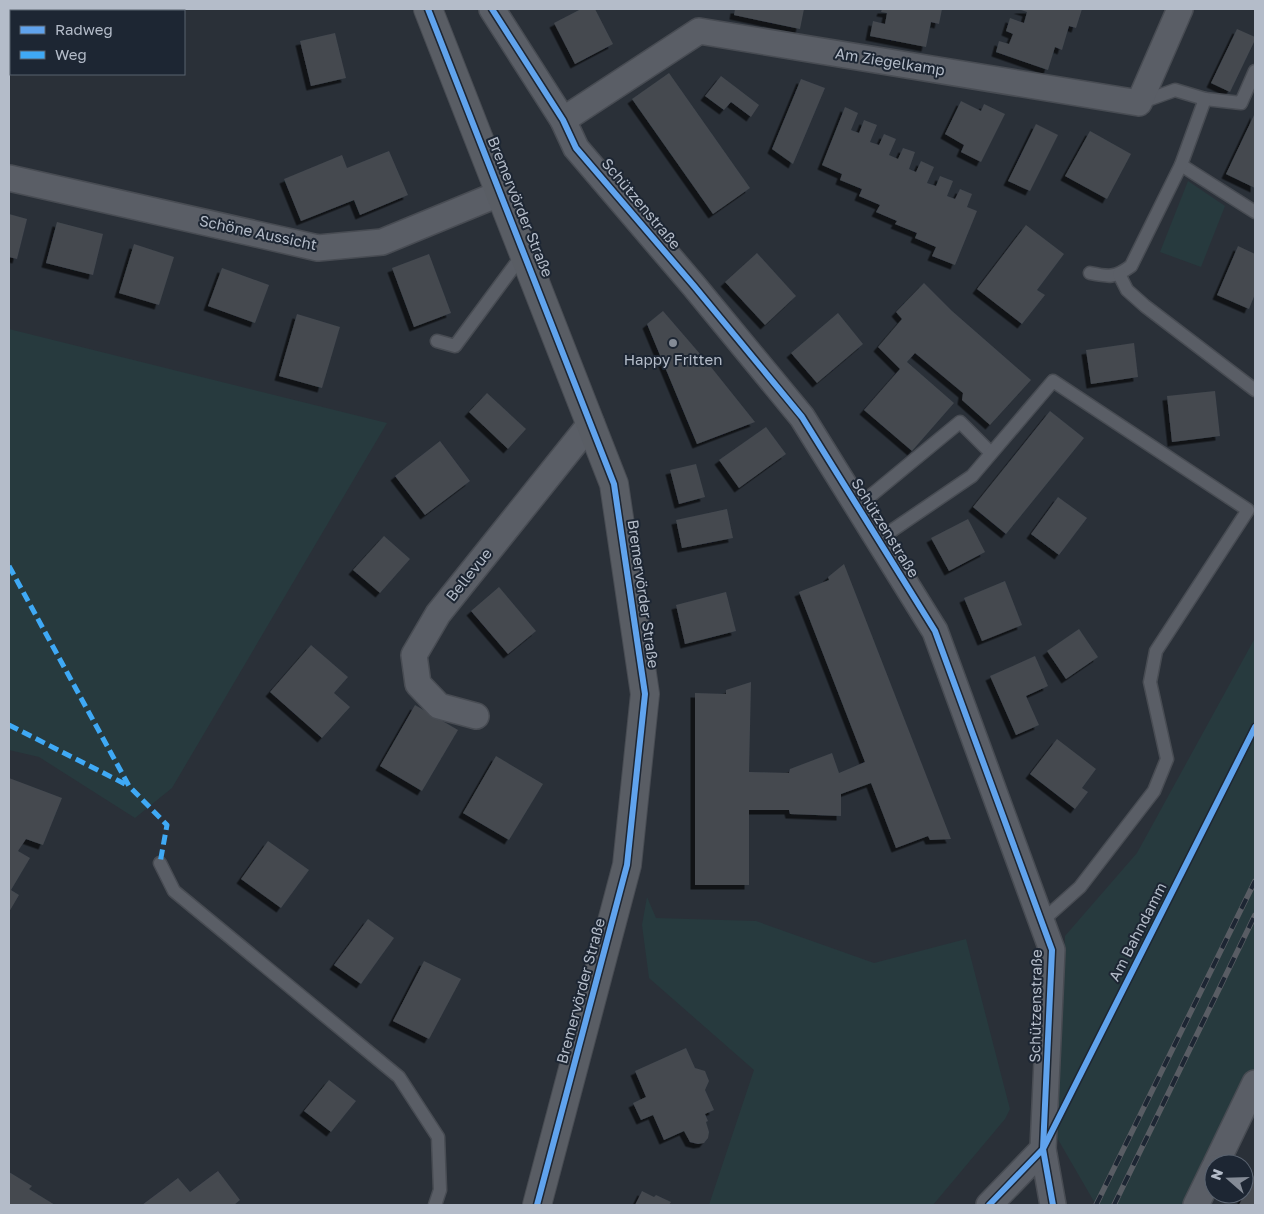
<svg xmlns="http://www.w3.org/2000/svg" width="1264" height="1214" viewBox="0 0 1264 1214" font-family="'Golos Text',sans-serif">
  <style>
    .green { fill: #273a3e }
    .building { fill: #444950; filter: url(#shadow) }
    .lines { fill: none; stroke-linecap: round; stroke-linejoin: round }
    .service-casing { stroke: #484c53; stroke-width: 15 }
    .minor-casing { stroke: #484c53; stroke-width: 28 }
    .secondary-casing { stroke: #484c53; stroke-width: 30 }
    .service { stroke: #5a5e66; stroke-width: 12 }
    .minor { stroke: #5a5e66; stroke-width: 25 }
    .secondary { stroke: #595d64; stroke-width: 28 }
    .rail-casing { stroke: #595d64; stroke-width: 5.5 }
    .rail { stroke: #1d2633; stroke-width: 4; stroke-dasharray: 11; stroke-linecap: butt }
    .quiet { stroke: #3fa9f5; stroke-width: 5; stroke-dasharray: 10 5; stroke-linecap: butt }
    .cycleway-casing { stroke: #1d2633; stroke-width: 9 }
    .cycleway { stroke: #60a3ed; stroke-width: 6 }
    .poi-dot { fill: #848b96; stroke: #1d2633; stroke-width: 2 }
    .labels { text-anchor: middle; stroke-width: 4; stroke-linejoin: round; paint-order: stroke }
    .street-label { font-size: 15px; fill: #b4bcc9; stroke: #1d2633 }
    .poi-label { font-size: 15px; fill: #b4bcc9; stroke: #1d2633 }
  </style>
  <defs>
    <filter id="shadow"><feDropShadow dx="-4.5" dy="4.5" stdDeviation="0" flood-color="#0009"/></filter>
  </defs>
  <rect width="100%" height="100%" fill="#2a3038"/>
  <g class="green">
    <polygon points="1188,181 1225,206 1201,267 1160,252"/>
    <polygon points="9,329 387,423 172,788 135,818 39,757 9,750"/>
    <polygon points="1255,638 1255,1073 1191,1205 1096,1205 1056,1136 1065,936 1137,853"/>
    <polygon points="647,897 656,918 756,921 874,963 966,939 1010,1109 1005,1119 933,1205 709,1205 754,1070 649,978 642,925"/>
  </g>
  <g class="building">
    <polygon points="9,9 44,9 44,11 11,11 11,18 9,18"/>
    <polygon points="581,9 595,9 613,44 575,64 554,23"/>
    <polygon points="735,9 804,9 800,29 734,15"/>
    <polygon points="882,9 942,9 939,24 931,22 926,47 870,36 873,21 885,24 887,13 881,12"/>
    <polygon points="1018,9 1082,9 1076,28 1069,26 1062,50 1055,47 1048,70 996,52 999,41 1009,44 1013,34 1006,31 1010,18 1024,23 1027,12"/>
    <polygon points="1237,29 1255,37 1255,40 1230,92 1211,83"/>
    <polygon points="335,33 346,78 311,86 300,41"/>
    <polygon points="669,73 750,188 713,214 632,99"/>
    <polygon points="721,76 759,105 751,117 731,102 724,110 705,96"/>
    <polygon points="801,79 825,88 793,164 772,149"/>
    <polygon points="961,101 981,111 984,104 1005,114 981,162 961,152 964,145 945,134"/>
    <polygon points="845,107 858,113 851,130 859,133 864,120 877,125 870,142 879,145 884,134 896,139 889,155 898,159 903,148 915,152 909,169 916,172 921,161 934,167 927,183 936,186 940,176 953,181 947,196 955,199 960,189 972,194 967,207 977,211 955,265 932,256 936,247 915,238 917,233 895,224 897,221 876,212 880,205 859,196 862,189 840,180 842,174 822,165"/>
    <polygon points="1255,113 1255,188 1226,174"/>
    <polygon points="1036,124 1058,135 1030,191 1008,181"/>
    <polygon points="1090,131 1131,154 1107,199 1065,176"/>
    <polygon points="389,151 408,195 360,215 354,200 301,221 284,179 342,155 347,168"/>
    <polygon points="9,214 27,219 17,259 9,257"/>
    <polygon points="57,222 103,234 93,275 46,263"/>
    <polygon points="1026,225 1064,254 1037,290 1045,295 1022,324 977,289"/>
    <polygon points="134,244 174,257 159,305 119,293"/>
    <polygon points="1238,246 1255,254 1255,294 1249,309 1217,295"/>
    <polygon points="757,253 796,296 765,325 725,282"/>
    <polygon points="429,254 451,313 414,327 392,268"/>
    <polygon points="222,268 269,285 255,323 208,306"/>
    <polygon points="924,283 952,311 1031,380 990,425 962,400 963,393 915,353 907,362 954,403 912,451 864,410 900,369 878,347 902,319 896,312"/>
    <polygon points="663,311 707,362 755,422 697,444 647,324"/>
    <polygon points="838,313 863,344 817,383 791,353"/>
    <polygon points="297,314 340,327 322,388 279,376"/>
    <polygon points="1134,343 1138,377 1091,384 1086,350"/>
    <polygon points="1215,391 1220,436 1172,442 1167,396"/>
    <polygon points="487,393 526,429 508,449 469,412"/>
    <polygon points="1050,411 1084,438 1006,534 973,507"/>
    <polygon points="766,427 786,454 739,488 719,460"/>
    <polygon points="440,441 470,481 425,515 395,476"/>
    <polygon points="696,464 705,497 679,504 670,470"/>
    <polygon points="1058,497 1087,518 1059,555 1031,534"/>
    <polygon points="727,509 733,538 682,548 676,520"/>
    <polygon points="968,519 985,552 949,571 931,538"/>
    <polygon points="384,536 410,559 380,593 353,570"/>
    <polygon points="844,564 951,839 930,840 928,836 896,848 871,783 841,794 841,816 790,814 789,810 749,810 749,885 695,885 695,693 726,694 726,690 751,682 749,772 789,773 790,769 832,753 839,773 865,762 799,592 829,580 828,577"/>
    <polygon points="1005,581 1022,625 982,641 964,598"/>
    <polygon points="499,587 536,631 508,654 471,611"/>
    <polygon points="726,592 736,631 685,644 676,605"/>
    <polygon points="1079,629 1098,657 1066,679 1047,651"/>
    <polygon points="311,645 348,677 334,693 350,707 322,738 270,692"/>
    <polygon points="1035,656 1048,686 1026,696 1039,725 1016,735 990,676"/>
    <polygon points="415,705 458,730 422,791 380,766"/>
    <polygon points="1057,739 1096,769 1082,788 1088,792 1075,809 1030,774"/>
    <polygon points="496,756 543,784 509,840 463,813"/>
    <polygon points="9,778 62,798 43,845 26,839 18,851 30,858 11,890 19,895 9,912"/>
    <polygon points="268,841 309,870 281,908 241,879"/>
    <polygon points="368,919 394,938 361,984 334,965"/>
    <polygon points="424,961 461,979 429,1039 393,1021"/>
    <polygon points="686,1048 695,1068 705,1071 709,1081 705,1090 714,1110 705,1114 708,1121 706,1122 709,1132 708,1138 704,1143 698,1144 690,1142 684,1131 664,1140 653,1115 641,1120 633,1103 646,1097 635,1071"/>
    <polygon points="329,1080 356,1101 331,1132 304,1111"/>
    <polygon points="218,1171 240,1200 234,1205 142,1205 178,1178 190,1192"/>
    <polygon points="9,1172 32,1186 29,1189 55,1205 9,1205"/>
    <polygon points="1255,1173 1255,1205 1239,1205"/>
    <polygon points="642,1191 654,1197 656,1195 671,1202 669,1205 635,1205"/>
  </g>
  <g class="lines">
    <g class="service-casing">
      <g id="service">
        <polyline points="1205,99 1241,103 1255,71"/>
        <polyline points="1181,165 1255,212"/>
        <path d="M1090,273C1109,277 1115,278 1131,266L1181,165L1205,99L1175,90L1139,103"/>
        <polyline points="1119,274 1127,290 1145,306 1255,390"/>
        <polyline points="437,341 455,346 523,254"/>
        <polyline points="857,507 960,422 991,453"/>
        <polyline points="878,540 972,476 1053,381 1248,510 1156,651 1150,682 1167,759 1154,791 1080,887 1042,921"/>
        <polyline points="160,863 174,891 399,1077 438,1137 440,1190 435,1205"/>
      </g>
    </g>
    <g class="minor-casing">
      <g id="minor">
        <polyline points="492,9 563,120 576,148 694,286 802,417 935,631 1052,950 1043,1149 1053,1205"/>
        <polyline points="563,120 699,31 1139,103 1180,9"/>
        <polyline points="9,178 318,248 382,242 501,193"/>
        <polyline points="476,716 439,706 418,684 414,655 438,614 591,423"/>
        <polyline points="1216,1164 1255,1083"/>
        <polyline points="989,1205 1043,1149"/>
        <polyline points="1196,1205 1214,1168"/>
      </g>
    </g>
    <g class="secondary-casing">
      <polyline id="secondary" points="428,9 614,484 645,694 627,865 537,1205"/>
    </g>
    <use href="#service" class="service"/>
    <use href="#minor" class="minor"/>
    <use href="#secondary" class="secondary"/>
    <g class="rail-casing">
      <g id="rail">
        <polyline points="1096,1205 1255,881"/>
        <polyline points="1114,1205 1255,915"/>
      </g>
    </g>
    <use href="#rail" class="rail"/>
    <g class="quiet">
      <polyline points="9,566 129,786 167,825 160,863"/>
      <polyline points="9,725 129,786"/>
    </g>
    <g class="cycleway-casing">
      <g id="cycleway">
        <polyline points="428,9 614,484 645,694 627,865 537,1205"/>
        <polyline points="492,9 563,120 576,148 694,286 802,417 935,631 1052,950 1043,1149 1053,1205"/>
        <polyline points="989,1205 1043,1149 1255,727"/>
      </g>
    </g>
    <use href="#cycleway" class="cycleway"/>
  </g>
  <circle class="poi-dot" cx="673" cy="343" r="5"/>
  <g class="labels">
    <g class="street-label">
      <text transform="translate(890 62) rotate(9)" y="5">Am Ziegelkamp</text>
      <text transform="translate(641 204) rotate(50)" y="5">Schützenstraße</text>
      <text transform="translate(520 207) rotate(68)" y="5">Bremervörder Straße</text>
      <text transform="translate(258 233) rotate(12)" y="5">Schöne Aussicht</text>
      <text transform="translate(885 528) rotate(58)" y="5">Schützenstraße</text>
      <text transform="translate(469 575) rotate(-51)" y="5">Bellevue</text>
      <text transform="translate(643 594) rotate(82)" y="5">Bremervörder Straße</text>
      <text transform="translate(1138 932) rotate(-63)" y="5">Am Bahndamm</text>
      <text transform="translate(581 991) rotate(-75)" y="5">Bremervörder Straße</text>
      <text transform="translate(1036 1006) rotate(-89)" y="5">Schützenstraße</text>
    </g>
    <g class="poi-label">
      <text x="673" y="365">Happy Fritten</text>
    </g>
  </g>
  <rect width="1264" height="1214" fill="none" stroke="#b4bcc9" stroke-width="20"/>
  <rect x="10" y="10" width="175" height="65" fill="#1d2633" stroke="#59626f"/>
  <rect x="20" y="26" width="25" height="8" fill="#60a3ed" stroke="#59626f"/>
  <text x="55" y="35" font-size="15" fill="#b4bcc9">Radweg</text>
  <rect x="20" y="51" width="25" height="8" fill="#3fa9f5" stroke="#59626f"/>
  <text x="55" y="60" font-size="15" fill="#b4bcc9">Weg</text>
  <g transform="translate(1229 1179) rotate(290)"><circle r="24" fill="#1d2633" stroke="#59626f"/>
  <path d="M0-4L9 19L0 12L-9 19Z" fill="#848b96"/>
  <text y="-8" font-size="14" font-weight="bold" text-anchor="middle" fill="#b4bcc9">N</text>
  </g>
</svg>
